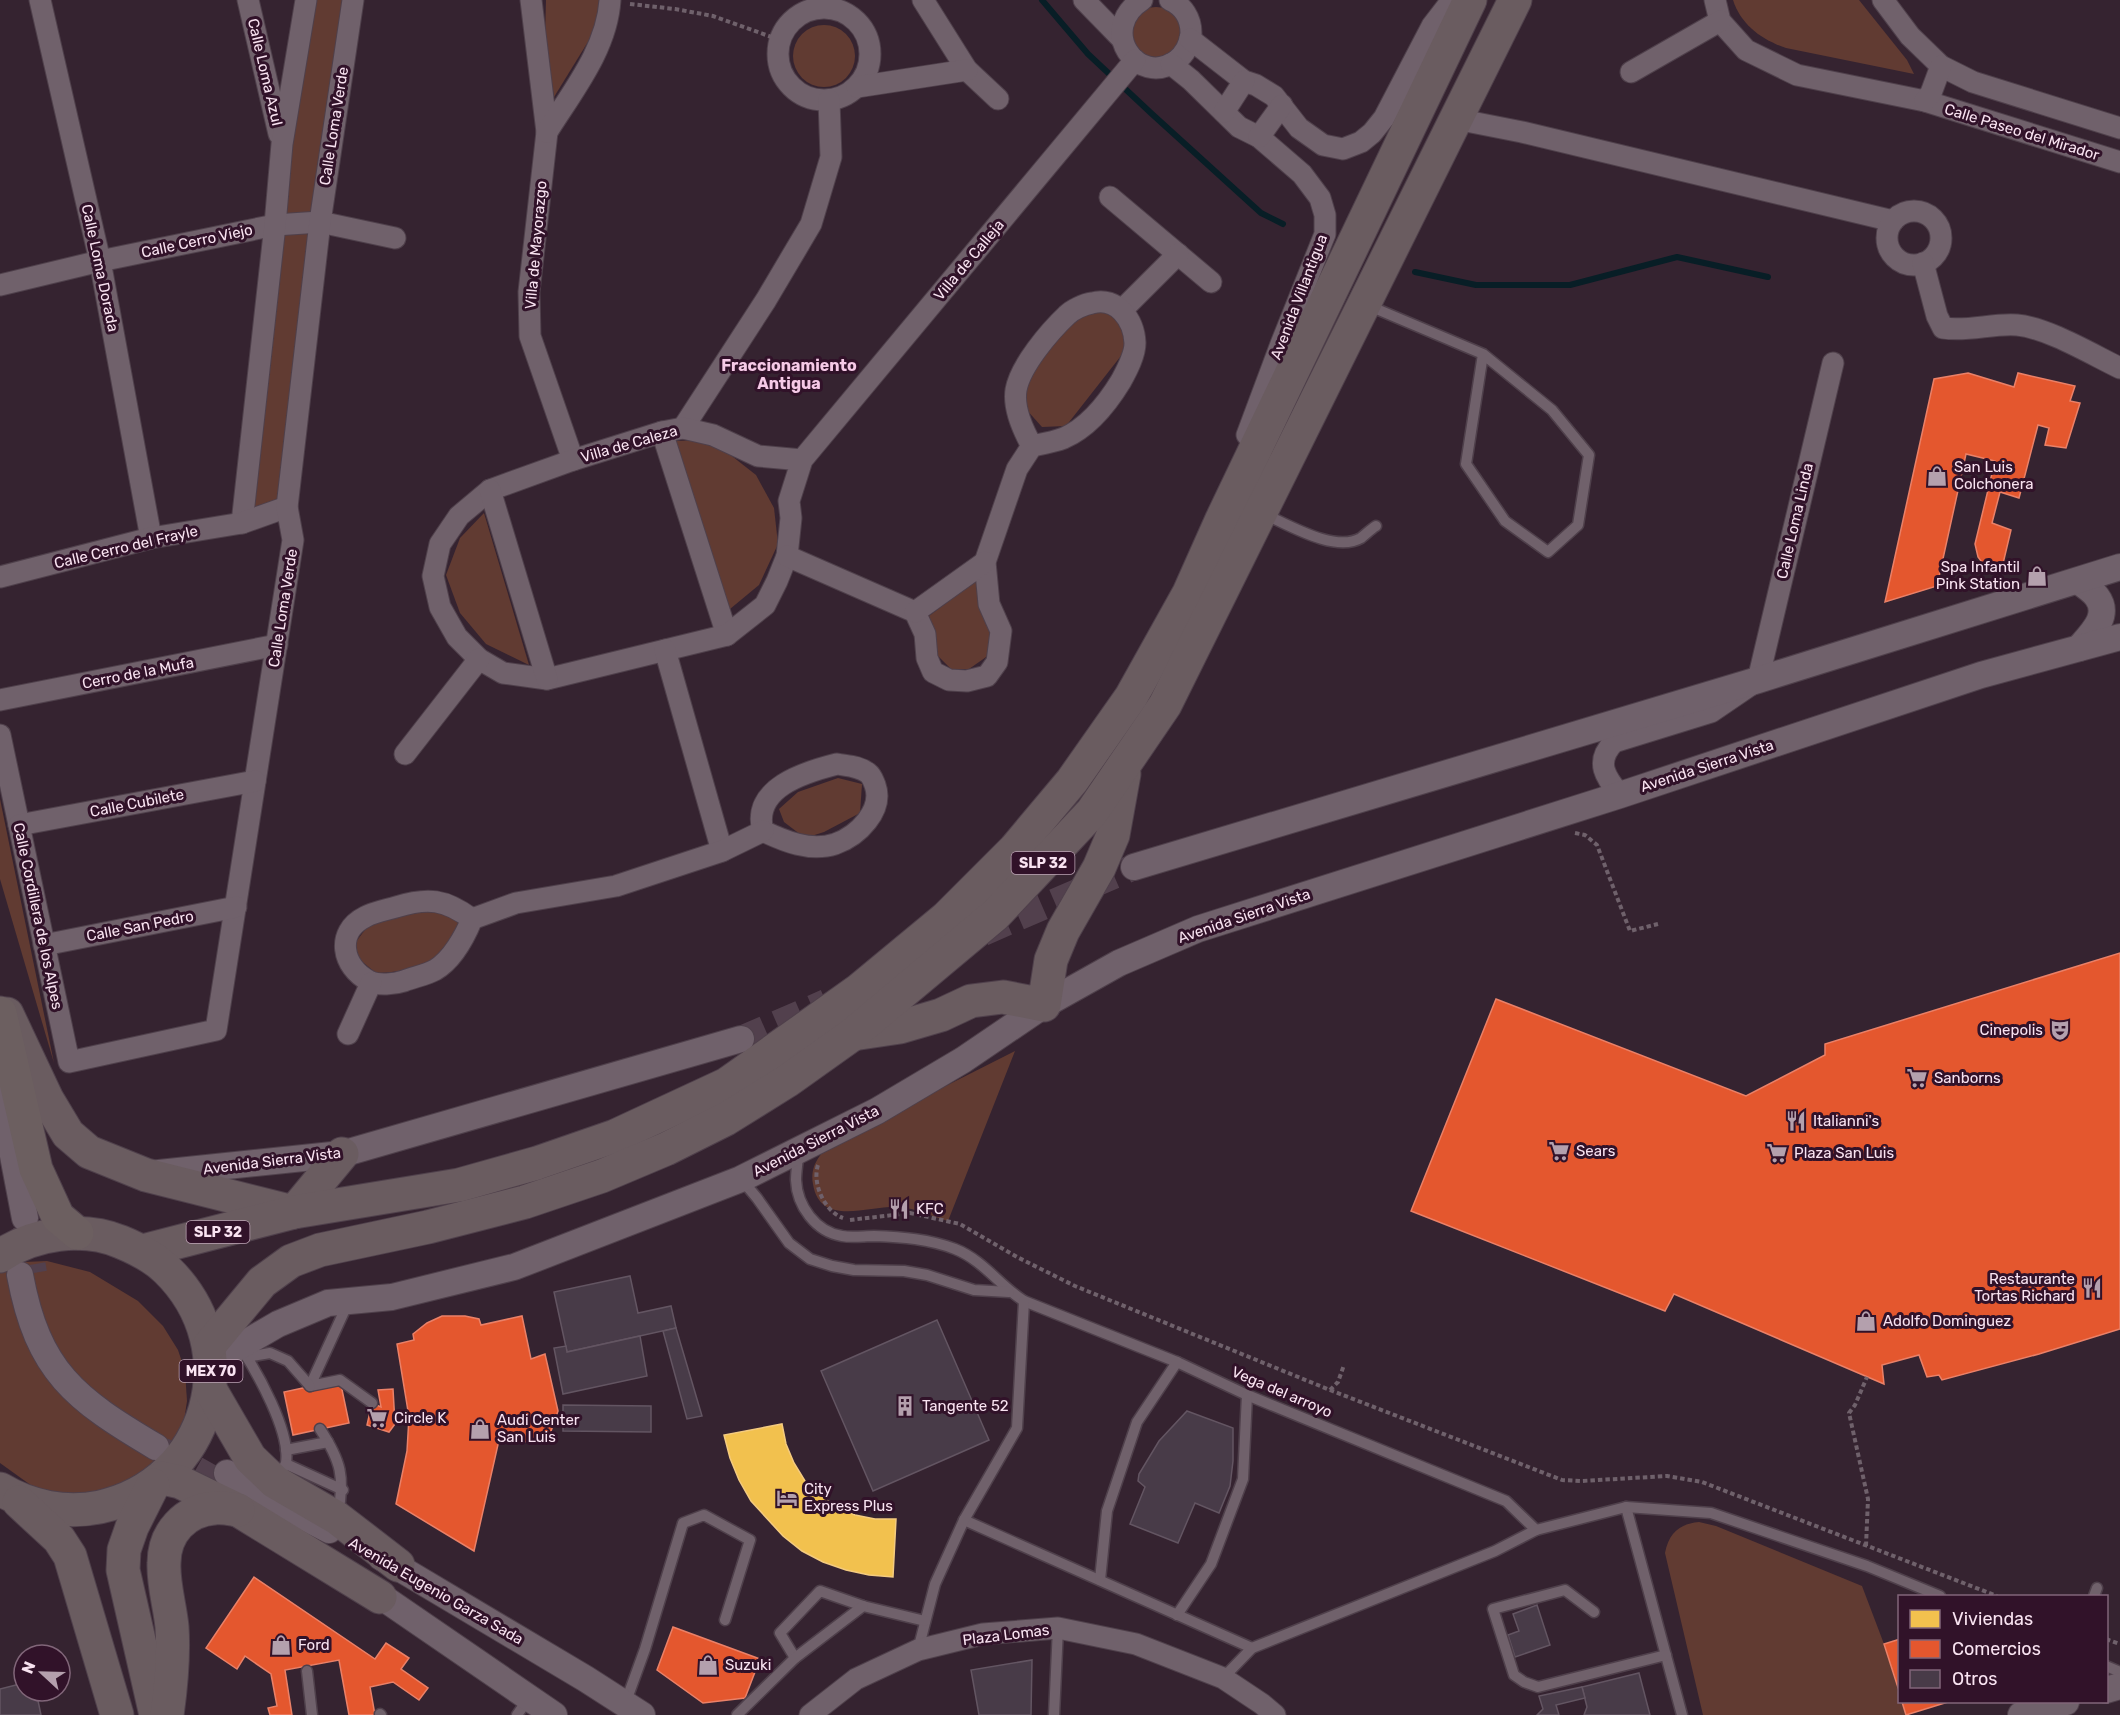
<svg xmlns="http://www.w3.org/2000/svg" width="2120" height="1715" viewBox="0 0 2120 1715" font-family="Rubik,sans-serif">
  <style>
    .green { fill: #613b32 }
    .homes { fill: #f2c14e; stroke: #f4cb7f; stroke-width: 1.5 }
    .shops { fill: #e4572e; stroke: #ea8168; stroke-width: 1.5 }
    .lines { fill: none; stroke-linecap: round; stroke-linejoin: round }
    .stream { stroke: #081e26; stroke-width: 6 }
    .building { fill: #483b48; stroke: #635562; stroke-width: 1.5 }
    .tertiary-tunnel { stroke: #52404d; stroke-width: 26; stroke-dasharray: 26 13; stroke-linecap: butt }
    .service-casing { stroke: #4f404b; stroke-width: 13 }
    .minor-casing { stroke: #4f404b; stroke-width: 23 }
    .tertiary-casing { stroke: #4f404b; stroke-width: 28 }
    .trunk-casing { stroke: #4f404b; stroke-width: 35 }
    .motorway-casing { stroke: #4f404b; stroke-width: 35 }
    .path { stroke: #6f616b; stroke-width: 4; stroke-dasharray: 4.5 3; stroke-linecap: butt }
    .service { stroke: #70616b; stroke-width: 10 }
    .minor { stroke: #70616b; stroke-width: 21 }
    .tertiary { stroke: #70616b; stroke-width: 26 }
    .trunk { stroke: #6a5c60; stroke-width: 33 }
    .motorway { stroke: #6c5f60; stroke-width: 33 }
    .labels { text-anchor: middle; stroke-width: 6; stroke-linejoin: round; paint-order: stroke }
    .shield { fill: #311229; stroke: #bda4b5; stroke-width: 1.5 }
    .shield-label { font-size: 14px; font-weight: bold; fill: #f9e3f1 }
    .street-label { font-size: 15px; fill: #f9e3f1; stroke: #311229 }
    .poi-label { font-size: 15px; fill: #f9e3f1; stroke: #311229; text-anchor: start }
    .neighbourhood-label { font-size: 16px; font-weight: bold; fill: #f6cae7; stroke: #311229 }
  </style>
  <rect width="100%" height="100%" fill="#352330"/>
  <g class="green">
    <polygon points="305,0 354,0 287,507 242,523"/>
    <polygon points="546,0 601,0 594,32 554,97 545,36"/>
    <path d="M1733,0H1859L1907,60L1914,74L1786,48C1762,40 1741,25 1733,0Z"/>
    <circle cx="1156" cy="32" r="25"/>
    <circle cx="824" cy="56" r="31"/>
    <polygon points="1102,310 1115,315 1125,333 1124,352 1066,426 1042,427 1025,408 1027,377 1074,317"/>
    <polygon points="700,440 728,453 756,475 774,508 778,544 759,585 730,609 676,441"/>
    <polygon points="484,513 529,665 486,644 460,613 446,575 460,538"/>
    <polygon points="977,580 992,632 989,655 969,669 951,669 936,654 929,616"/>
    <polygon points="838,778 862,784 860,813 824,832 805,838 784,822 779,809 798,792"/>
    <polygon points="0,799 54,1063 0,879"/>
    <path d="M425,907L459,921C457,928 455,938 451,944C432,967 404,972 376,973L359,959L355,943L368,926Z"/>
    <path d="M1015,1051L948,1221C933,1217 915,1208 899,1207C869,1205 820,1228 813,1184C810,1166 819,1155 831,1144Z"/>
    <polygon points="47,1261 90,1272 138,1301 163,1326 178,1350 185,1371 187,1401 182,1434 148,1476 77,1498 32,1486 0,1463 0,1272 24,1262"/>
    <path d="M1699,1522L1716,1526L1862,1586L1884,1644L1899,1694L1900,1702H1902L1906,1715H1703L1665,1553C1669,1533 1679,1524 1699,1522Z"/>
  </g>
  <polygon class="homes" points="782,1424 786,1444 794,1463 805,1481 820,1495 837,1507 855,1515 875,1519 896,1519 893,1577 869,1575 846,1570 823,1562 802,1551 783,1536 751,1501 739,1480 730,1458 724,1435"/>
  <g class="shops">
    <polygon points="1968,373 2014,387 2018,373 2075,386 2070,401 2080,403 2066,448 2045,445 2049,428 2038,425 2019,498 2000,492 1992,523 2011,530 2001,572 1984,565 1978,557 1975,544 1995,461 1966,454 1937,586 1885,602 1934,379"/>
    <polygon points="2120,953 2120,1329 2039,1354 1942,1380 1939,1375 1927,1377 1919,1355 1882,1365 1884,1384 1674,1294 1665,1311 1411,1211 1496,999 1746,1096 1825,1055 1825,1044"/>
    <polygon points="442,1316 465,1316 479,1319 481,1325 522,1316 531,1359 545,1354 558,1411 547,1443 499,1440 474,1551 396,1504 407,1451 409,1417 397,1344 414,1340 413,1334 427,1323"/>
    <polygon points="340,1380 349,1423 293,1435 284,1392"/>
    <polygon points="393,1389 395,1424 389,1432 367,1425 372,1403 381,1407 378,1390"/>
    <polygon points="254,1577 375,1659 386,1643 409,1658 401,1669 428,1688 419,1700 393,1682 370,1687 375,1715 349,1715 339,1660 285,1670 292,1715 270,1715 268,1708 277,1706 271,1674 245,1656 237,1669 206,1648"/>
    <polygon points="673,1627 760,1659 745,1698 703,1703 657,1670"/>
    <polygon points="1900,1639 1900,1694 1884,1644"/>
    <polygon points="1902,1702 1948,1702 1906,1715"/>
  </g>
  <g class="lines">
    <g class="stream">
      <polyline points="1042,0 1088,54 1152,114 1261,213 1283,224"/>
      <polyline points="1415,272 1476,285 1570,285 1677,257 1768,277"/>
    </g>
  </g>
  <g class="building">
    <polygon points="630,1276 638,1313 671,1306 676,1328 567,1352 554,1292"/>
    <polygon points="937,1320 989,1440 873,1491 821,1371"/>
    <polygon points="676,1328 702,1416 687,1419 663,1331"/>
    <polygon points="640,1336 647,1376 563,1394 554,1348 566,1346 567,1352"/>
    <polygon points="563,1405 651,1406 651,1432 563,1431"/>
    <polygon points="1187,1411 1233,1428 1233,1461 1230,1486 1219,1513 1195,1503 1178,1543 1130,1524 1145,1487 1138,1481 1139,1474 1159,1441"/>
    <polygon points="1537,1605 1550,1645 1515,1657 1508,1635 1519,1631 1513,1614"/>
    <polygon points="1032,1660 1031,1715 979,1715 971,1670"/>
    <polygon points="1639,1673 1650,1715 1584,1715 1587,1707 1582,1687"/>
    <polygon points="24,1683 24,1691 36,1691 41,1715 0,1715 0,1689"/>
    <polygon points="1582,1687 1585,1698 1556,1705 1559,1715 1537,1715 1543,1709 1539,1696"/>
  </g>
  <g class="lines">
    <g class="tertiary-tunnel">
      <polyline points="983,933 1134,867"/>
      <polyline points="741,1039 826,1002"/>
      <polyline points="26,1226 34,1273"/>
      <polyline points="162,1450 221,1483"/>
    </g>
    <g class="service-casing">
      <g id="service">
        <polyline points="1367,305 1483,354 1552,410 1589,455 1578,525 1548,552 1505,521 1466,464 1483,354"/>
        <path d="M1264,514C1289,525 1335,553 1361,538C1366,534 1371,529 1376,526"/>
        <path d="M798,1153C798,1162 796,1171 796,1180C797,1206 816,1232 842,1236C852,1238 864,1236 874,1236C902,1237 929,1239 955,1249C983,1260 1000,1286 1024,1301L1177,1362L1247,1395L1506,1501L1536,1530"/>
        <polyline points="742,1180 757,1198 789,1243 810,1259 832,1266 854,1270 904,1271 927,1275 974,1290 1009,1292"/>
        <polyline points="348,1303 310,1386 340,1380 372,1403"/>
        <path d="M240,1346C257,1372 291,1432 286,1463C284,1468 279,1474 276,1479"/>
        <polyline points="247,1357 270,1353 288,1361 310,1386"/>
        <path d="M320,1429C341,1461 345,1477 338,1514"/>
        <polyline points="286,1450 328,1442"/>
        <polyline points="286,1464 343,1490"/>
        <polyline points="1626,1507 1682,1715"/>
        <polyline points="964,1520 1252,1648"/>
        <polyline points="1100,1580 1107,1511 1137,1422 1177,1362"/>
        <polyline points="2094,1596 2097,1588"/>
        <polyline points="1594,1612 1565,1590 1493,1609 1514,1675 1524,1682 1538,1687 1666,1655"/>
        <polyline points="1177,1615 1211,1564 1243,1479 1247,1395"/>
        <polyline points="918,1650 935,1584 964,1520 1017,1428 1024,1301"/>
        <polyline points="795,1658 780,1633 820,1591 863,1606 925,1621"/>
        <polyline points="2106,1666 2120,1672"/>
        <polyline points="307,1671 312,1715"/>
        <polyline points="1223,1678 1252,1648 1495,1551 1536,1530 1626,1507 1711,1513 1867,1566 1940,1596"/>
        <polyline points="625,1704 645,1649 683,1523 704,1515 750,1540 725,1620"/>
        <polyline points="380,1714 381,1715"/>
        <polyline points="517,1715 529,1698"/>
        <polyline points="737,1715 795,1658 863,1606"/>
        <polyline points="1054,1715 1058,1628"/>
      </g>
    </g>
    <g class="minor-casing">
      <g id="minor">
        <polyline points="40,0 100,261 151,538"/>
        <polyline points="248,0 279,134"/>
        <polyline points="531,0 547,132 529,292 530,336 573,460"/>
        <polyline points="923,0 967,70 998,99"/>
        <polyline points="1084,0 1121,38"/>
        <path d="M1142,0C1097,29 1137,88 1176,61C1185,54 1190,44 1191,33C1191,18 1183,6 1170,0"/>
        <polyline points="1715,0 1720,21 1746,50 1797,75 1925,101 2120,162"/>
        <polyline points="1883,0 1910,36 1941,66 1973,82 2120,128"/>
        <circle cx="824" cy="54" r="46"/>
        <polyline points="1190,39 1244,81 1256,85 1274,96 1299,128 1323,145 1343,149 1361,142 1372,133 1384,118 1432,26 1452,0"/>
        <polyline points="1171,64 1191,80 1239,127 1259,137 1302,174 1320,198 1325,215 1325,234 1281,344 1247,435"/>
        <polyline points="1631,72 1720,21"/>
        <polyline points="857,87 967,70"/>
        <polyline points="1925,101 1931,93 1941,66"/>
        <polyline points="1224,112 1244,81"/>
        <polyline points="1456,119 1522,132 1893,221"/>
        <path d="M547,132C572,92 607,49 610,0"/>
        <polyline points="1259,137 1282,105"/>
        <polyline points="1110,197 1211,282"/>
        <circle cx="1914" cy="238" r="27"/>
        <path d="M1923,263L1937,316L1943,328C1969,332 1992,323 2017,325C2048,328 2091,354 2120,368"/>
        <polyline points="0,285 100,261 275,225 320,222 395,238"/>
        <polyline points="1122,310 1178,254"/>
        <polyline points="683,428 766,300 811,224 831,157 829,100"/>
        <polyline points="662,432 727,635"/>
        <polyline points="802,460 758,456 713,435 683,428 662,432 573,460 490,490 459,516 440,544 433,576 440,607 457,637 479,659 503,673 547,679 727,635 765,605 777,581 787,556 791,518 789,501 802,460 1135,60"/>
        <polyline points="490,490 547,679"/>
        <polyline points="242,523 275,225 282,144 306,0"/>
        <path d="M787,556L915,612L925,634L927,658L933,672L949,680L967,681L987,676L997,662L1001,631L989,604L985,562L1017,469L1032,446C1042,444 1054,442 1064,438C1089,427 1107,404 1121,381C1127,370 1135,355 1135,343C1134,320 1117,296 1092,303C1084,304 1072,310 1067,315C1050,331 1020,366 1016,390C1013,409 1023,430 1032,446"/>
        <polyline points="0,577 151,538 242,523 287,507"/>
        <polyline points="915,612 985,562"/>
        <polyline points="665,650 722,851"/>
        <polyline points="0,700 277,645"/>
        <polyline points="0,735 69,1062 216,1030 293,540 287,507 320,222 353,0"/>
        <polyline points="405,754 479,659"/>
        <path d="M837,764C848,766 859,766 868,773C872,776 873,780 875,785C884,810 858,836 835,844C810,852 784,841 763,831C751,788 805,772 837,764Z"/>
        <path d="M1620,795C1606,778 1594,762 1614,742L1711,712L1758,680L1833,363"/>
        <polyline points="19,825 255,781"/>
        <path d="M472,919C445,899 428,897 396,907C386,910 374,912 365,917C335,932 342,967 369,981C378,986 395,984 404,981C414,977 426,975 435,970C452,960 465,936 472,919L516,903L616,886L722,851L763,831"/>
        <polyline points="44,945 236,907"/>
        <polyline points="348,1034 371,983"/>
        <polyline points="810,1715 856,1679 918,1650 983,1634 1058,1628 1136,1644 1223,1678 1262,1704 1275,1715"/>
      </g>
    </g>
    <g class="tertiary-casing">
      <g id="tertiary">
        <path d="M2078,581C2084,585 2093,591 2097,597C2111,616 2091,634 2079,648"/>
        <polyline points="1134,867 1758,680 2120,567"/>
        <polyline points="0,1088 25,1218"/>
        <polyline points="159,1173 342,1154 741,1039"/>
        <path d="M20,1275C38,1372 75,1399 156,1447"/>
        <polyline points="211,1363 278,1324 328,1303 392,1297 514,1267 741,1179 877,1111 963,1060 1044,1005 1119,963 1198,929 1620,795 1981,675 2120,637"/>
        <polyline points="227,1473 279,1504 329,1530"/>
        <polyline points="381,1557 586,1679 642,1715"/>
        <polyline points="366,1586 554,1715"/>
        <polyline points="2106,1690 2120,1686"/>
        <polyline points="2021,1715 2066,1702"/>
      </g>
    </g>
    <g class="trunk-casing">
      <g id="trunk">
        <polyline points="7,1014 47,1099 68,1134 89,1152 146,1175 289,1211"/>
        <polyline points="853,1034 900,1027 941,1015 971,1001 1003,997 1044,1005 1051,960 1063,931 1099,868 1113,835 1124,774"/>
        <polyline points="294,1212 342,1154"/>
        <polyline points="143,1251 294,1212 459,1185 537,1163 615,1136 727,1084 859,990 946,918 1015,849 1072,781 1131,697 1189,593 1222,519 1470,0"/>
        <path d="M0,1256C34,1233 83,1226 121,1242C138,1249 154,1257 167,1270C248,1349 210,1483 100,1507C66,1514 30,1507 0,1489"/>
        <polyline points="209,1346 262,1282 291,1261 320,1250 428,1227 525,1202 602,1176 666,1149 726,1119 787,1081 853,1034 995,915 1092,812 1165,705 1515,0"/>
        <polyline points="210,1389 250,1458 275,1482 337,1518 398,1565"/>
        <polyline points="162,1478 180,1482 238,1510 380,1597"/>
        <polyline points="153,1485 132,1527 124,1550 123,1570 156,1715"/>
        <polyline points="19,1502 59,1539 70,1556 117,1715"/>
        <path d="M167,1715C171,1686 174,1656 172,1627C170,1606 163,1584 164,1563C164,1533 185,1510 215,1508C223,1507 231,1509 238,1510"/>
      </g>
    </g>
    <g class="motorway-casing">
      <polyline id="motorway" points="0,1013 36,1169 58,1217 77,1233"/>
    </g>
    <g class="path">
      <polyline points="630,4 675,9 713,16 780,40"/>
      <polyline points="1575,833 1585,835 1597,845 1630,931 1658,924"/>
      <path d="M818,1165C812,1183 824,1211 843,1218"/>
      <polyline points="850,1220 910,1213 960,1224 1019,1258 1075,1286 1330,1390 1562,1480 1581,1481 1667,1476 1702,1482 1997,1596"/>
      <polyline points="1330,1390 1338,1382 1344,1365"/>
      <polyline points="1866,1546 1868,1499 1849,1413 1855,1405 1867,1377"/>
      <polyline points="2106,1639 2120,1644"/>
    </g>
    <use href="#service" class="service"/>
    <use href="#minor" class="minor"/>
    <use href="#tertiary" class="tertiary"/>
    <use href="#trunk" class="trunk"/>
    <use href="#motorway" class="motorway"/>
  </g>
  <defs>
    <g id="shop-bare" transform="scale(1.62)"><path d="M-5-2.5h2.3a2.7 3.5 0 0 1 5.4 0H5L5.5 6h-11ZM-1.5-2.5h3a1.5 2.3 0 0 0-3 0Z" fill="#b4a0ad" stroke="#311229" stroke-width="2.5" paint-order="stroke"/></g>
    <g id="theatre-bare" transform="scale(1.62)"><path d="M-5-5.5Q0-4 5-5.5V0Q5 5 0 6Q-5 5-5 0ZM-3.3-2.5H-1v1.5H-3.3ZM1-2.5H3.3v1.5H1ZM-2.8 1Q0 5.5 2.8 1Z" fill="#b4a0ad" stroke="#311229" stroke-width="2.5" paint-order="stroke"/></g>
    <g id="supermarket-bare" transform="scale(1.62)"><path d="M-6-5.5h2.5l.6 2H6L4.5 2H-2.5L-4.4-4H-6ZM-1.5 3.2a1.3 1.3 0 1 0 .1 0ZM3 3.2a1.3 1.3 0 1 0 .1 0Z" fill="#b4a0ad" stroke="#311229" stroke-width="2.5" paint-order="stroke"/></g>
    <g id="restaurant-bare" transform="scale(1.62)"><path d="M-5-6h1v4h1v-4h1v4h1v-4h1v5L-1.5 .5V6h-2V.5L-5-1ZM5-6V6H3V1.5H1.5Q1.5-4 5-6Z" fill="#b4a0ad" stroke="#311229" stroke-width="2.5" paint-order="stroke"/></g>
    <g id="building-bare" transform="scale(1.62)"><path d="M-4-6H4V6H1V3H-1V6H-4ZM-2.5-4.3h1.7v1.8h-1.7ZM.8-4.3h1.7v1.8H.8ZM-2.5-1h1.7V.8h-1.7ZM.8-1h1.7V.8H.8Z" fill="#b4a0ad" stroke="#311229" stroke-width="2.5" paint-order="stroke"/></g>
    <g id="hotel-bare" transform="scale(1.62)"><path d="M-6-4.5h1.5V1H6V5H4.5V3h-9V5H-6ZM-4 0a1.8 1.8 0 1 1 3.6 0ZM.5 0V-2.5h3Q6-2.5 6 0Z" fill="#b4a0ad" stroke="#311229" stroke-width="2.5" paint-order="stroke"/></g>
  </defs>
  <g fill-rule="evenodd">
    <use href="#shop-bare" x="1937" y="476"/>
    <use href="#shop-bare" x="2037" y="576"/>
    <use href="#theatre-bare" x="2060" y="1030"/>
    <use href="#supermarket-bare" x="1917" y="1078"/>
    <use href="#restaurant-bare" x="1796" y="1121"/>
    <use href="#supermarket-bare" x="1559" y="1151"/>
    <use href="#supermarket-bare" x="1777" y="1153"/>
    <use href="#restaurant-bare" x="899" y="1209"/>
    <use href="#restaurant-bare" x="2092" y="1288"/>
    <use href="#shop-bare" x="1866" y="1321"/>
    <use href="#building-bare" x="905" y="1406"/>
    <use href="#supermarket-bare" x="377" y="1418"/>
    <use href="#shop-bare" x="480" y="1429"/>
    <use href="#hotel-bare" x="787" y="1498"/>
    <use href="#shop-bare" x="281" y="1645"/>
    <use href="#shop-bare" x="708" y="1665"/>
  </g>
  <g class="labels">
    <g class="shield">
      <rect x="1011.5" y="852" width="63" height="22" rx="4.5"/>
      <rect x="186.5" y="1221" width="63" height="22" rx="4.5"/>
      <rect x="179.5" y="1360" width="63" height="22" rx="4.5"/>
    </g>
    <g class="shield-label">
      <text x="1043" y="868">SLP 32</text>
      <text x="218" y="1237">SLP 32</text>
      <text x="211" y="1376">MEX 70</text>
    </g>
    <g class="street-label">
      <text transform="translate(265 72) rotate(77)" y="5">Calle Loma Azul</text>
      <text transform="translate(334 126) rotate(-81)" y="5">Calle Loma Verde</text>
      <text transform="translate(2022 132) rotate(17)" y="5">Calle Paseo del Mirador</text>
      <text transform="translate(197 241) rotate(-12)" y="5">Calle Cerro Viejo</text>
      <text transform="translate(536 245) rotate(-85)" y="5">Villa de Mayorazgo</text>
      <text transform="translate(969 260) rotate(-50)" y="5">Villa de Calleja</text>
      <text transform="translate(100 268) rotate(78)" y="5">Calle Loma Dorada</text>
      <text transform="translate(1299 297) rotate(-69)" y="5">Avenida Villantigua</text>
      <text transform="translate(629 444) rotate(-16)" y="5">Villa de Caleza</text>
      <text transform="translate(1795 521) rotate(-77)" y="5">Calle Loma Linda</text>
      <text transform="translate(126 547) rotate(-13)" y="5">Calle Cerro del Frayle</text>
      <text transform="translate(283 608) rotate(-81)" y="5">Calle Loma Verde</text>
      <text transform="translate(138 673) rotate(-11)" y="5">Cerro de la Mufa</text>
      <text transform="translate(1707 766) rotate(-18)" y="5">Avenida Sierra Vista</text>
      <text transform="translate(137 803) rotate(-11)" y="5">Calle Cubilete</text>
      <text transform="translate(38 916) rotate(78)" y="5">Calle Cordillera de los Alpes</text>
      <text transform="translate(1244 916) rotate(-19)" y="5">Avenida Sierra Vista</text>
      <text transform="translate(140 926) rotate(-11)" y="5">Calle San Pedro</text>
      <text transform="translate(816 1141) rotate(-27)" y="5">Avenida Sierra Vista</text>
      <text transform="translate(272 1161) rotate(-7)" y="5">Avenida Sierra Vista</text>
      <text transform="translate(1282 1392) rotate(23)" y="5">Vega del arroyo</text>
      <text transform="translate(436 1591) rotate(30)" y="5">Avenida Eugenio Garza Sada</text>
      <text transform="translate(1006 1635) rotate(-7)" y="5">Plaza Lomas</text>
    </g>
    <g class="poi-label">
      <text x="1954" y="472">San Luis<tspan x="1954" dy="17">Colchonera</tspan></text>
      <text x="2020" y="572" text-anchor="end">Spa Infantil<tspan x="2020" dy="17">Pink Station</tspan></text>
      <text x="2043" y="1035" text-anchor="end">Cinepolis</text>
      <text x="1934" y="1083">Sanborns</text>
      <text x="1813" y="1126">Italianni's</text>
      <text x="1576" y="1156">Sears</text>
      <text x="1794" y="1158">Plaza San Luis</text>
      <text x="916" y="1214">KFC</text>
      <text x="2075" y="1284" text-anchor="end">Restaurante<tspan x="2075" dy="17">Tortas Richard</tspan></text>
      <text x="1883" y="1326">Adolfo Dominguez</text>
      <text x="922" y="1411">Tangente 52</text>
      <text x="394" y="1423">Circle K</text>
      <text x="497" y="1425">Audi Center<tspan x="497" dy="17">San Luis</tspan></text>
      <text x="804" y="1494">City<tspan x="804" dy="17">Express Plus</tspan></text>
      <text x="298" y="1650">Ford</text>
      <text x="725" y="1670">Suzuki</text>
    </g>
    <g class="neighbourhood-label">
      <text x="789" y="371">Fraccionamiento<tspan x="789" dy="18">Antigua</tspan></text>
    </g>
  </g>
  <rect x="1898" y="1595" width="210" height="108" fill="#311229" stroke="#816679" stroke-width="1.5"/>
  <rect x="1910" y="1610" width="30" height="18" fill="#f2c14e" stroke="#816679" stroke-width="1.5"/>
  <text x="1952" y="1625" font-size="18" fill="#f9e3f1">Viviendas</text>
  <rect x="1910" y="1640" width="30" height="18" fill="#e4572e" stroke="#816679" stroke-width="1.5"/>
  <text x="1952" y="1655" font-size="18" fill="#f9e3f1">Comercios</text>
  <rect x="1910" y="1670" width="30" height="18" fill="#483b48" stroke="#816679" stroke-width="1.5"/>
  <text x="1952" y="1685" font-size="18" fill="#f9e3f1">Otros</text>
  <g transform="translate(42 1673) rotate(292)"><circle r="28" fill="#311229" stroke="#816679" stroke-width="1.5"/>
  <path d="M0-4.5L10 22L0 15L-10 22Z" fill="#b4a0ad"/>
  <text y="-9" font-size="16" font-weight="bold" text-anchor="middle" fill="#f9e3f1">N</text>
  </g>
</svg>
